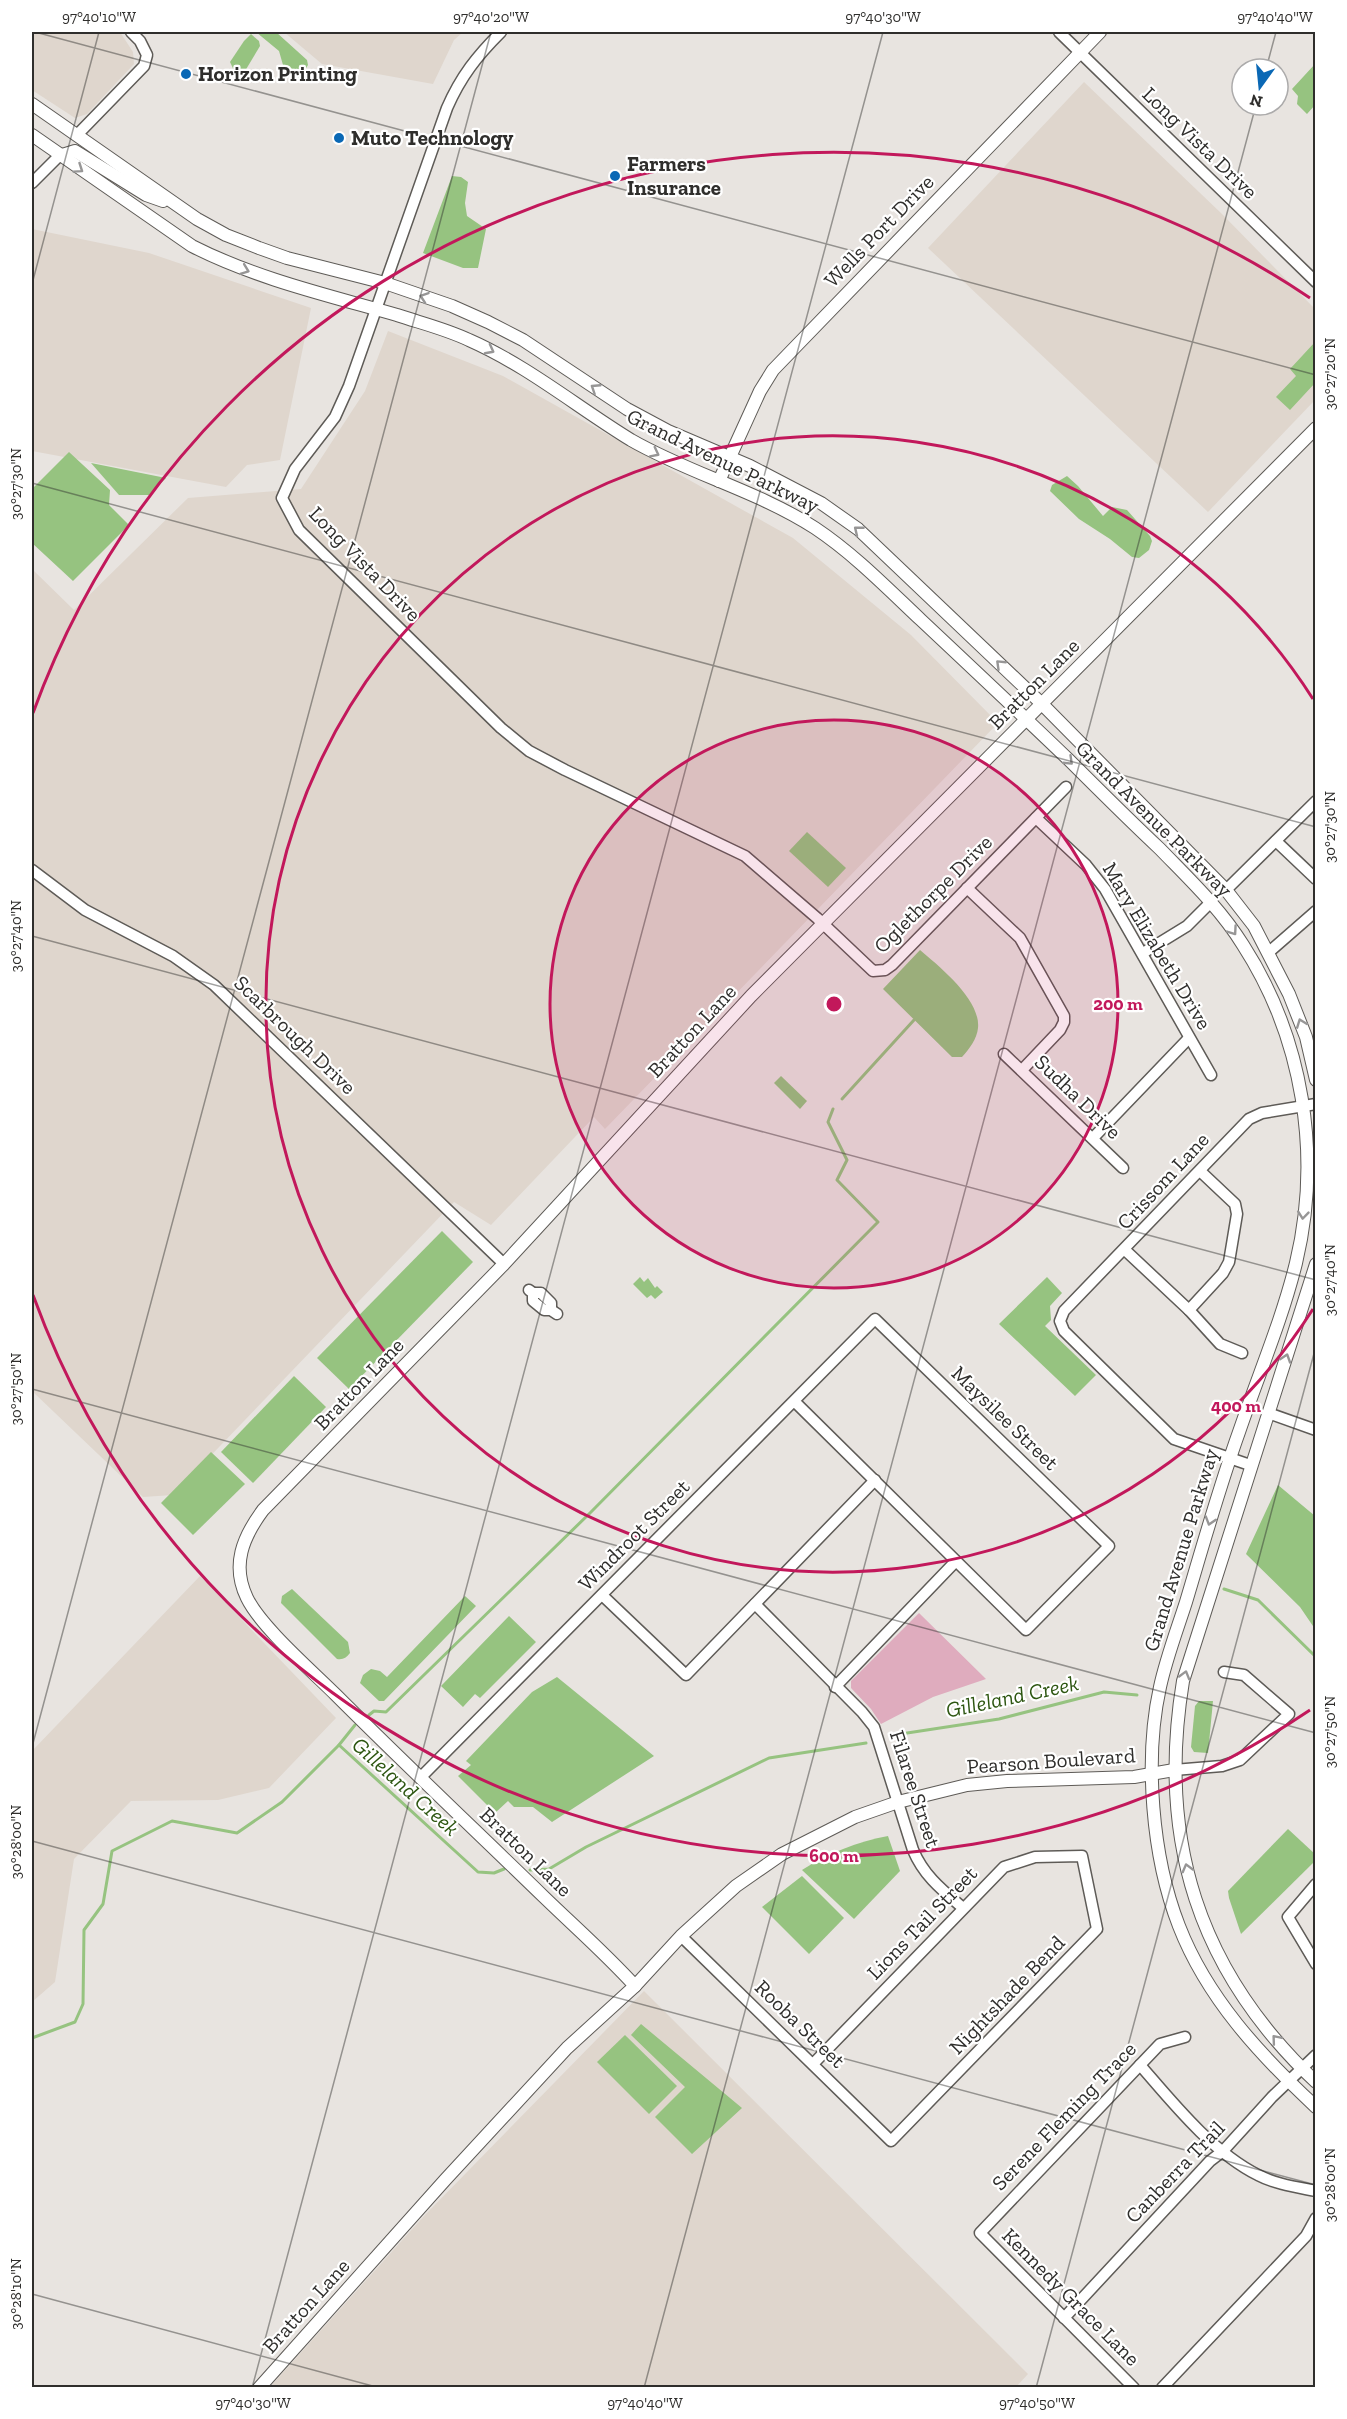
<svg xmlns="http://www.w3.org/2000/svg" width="1347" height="2419" viewBox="0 0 1347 2419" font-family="'Zilla Slab',serif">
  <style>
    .built { fill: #dfd6cd }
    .green { fill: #dfacbe }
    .water { fill: #96c380 }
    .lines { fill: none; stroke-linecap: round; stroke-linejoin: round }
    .stream { stroke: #96c380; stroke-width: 3 }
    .minor-casing { stroke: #5e5b57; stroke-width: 13 }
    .tertiary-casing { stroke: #5e5b57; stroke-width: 14 }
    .minor { stroke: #fff; stroke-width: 10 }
    .tertiary { stroke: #fff; stroke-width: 12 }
    .oneway { stroke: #979696 }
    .ticks { fill: none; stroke: #2f2e2c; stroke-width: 1.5; stroke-opacity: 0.45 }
    .ring { fill: none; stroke: #c2185b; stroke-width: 3 }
    .poi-dot { fill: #0a68b5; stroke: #fff; stroke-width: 2 }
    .labels { text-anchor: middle; stroke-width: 4.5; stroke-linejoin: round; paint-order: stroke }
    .poi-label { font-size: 21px; font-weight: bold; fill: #2f2e2c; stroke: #fff; text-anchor: start }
    .street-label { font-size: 21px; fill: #2f2e2c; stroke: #fff }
    .water-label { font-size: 22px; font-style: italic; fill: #2d5611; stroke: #fff }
    .centre { fill: #c2185b; stroke: #fff; stroke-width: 3 }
    .ring-label { font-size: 18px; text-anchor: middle; font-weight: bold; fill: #c2185b; stroke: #fff; stroke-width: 4.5; stroke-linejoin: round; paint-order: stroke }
    .neatline { fill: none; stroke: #2f2e2c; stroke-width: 2 }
    .ticks-label { font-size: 15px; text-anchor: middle; fill: #2f2e2c }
  </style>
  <rect width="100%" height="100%" fill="#e8e4e0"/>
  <g class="built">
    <polygon points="32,32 120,32 133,52 134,64 87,114 75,118 32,90"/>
    <polygon points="284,32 463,32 454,40 433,84 322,64"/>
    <polygon points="1084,82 1222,214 1315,309 1315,400 1208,512 928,248"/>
    <polygon points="32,229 149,253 311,308 280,460 247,465 226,487 32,451"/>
    <polygon points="388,331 503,376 793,538 911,635 998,723 605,1129 594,1117 491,1225 454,1202 173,1495 143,1497 32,1391 32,569 74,610 188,498 301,489 365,391"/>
    <polygon points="200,1576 336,1718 269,1788 218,1800 131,1801 74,1859 55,1982 32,2002 32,1751"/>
    <polygon points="644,1991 1028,2374 1015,2388 269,2388 424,2216"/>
  </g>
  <polygon class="green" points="919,1613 986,1679 933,1697 881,1724 871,1709 851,1688 851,1681"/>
  <g class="water">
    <polygon points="256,32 276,32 307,60 308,65 300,78 294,79 285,72 279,51"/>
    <polygon points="251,34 259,41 260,46 239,81 230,62 244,41"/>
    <polygon points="1315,64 1315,105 1307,114 1297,104 1298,96 1292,89"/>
    <polygon points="452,176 461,177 468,182 465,203 467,216 486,229 478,268 463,268 423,253"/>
    <polygon points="1315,342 1315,383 1290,410 1276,397 1296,376 1290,369"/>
    <polygon points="69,452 110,490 109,505 129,525 73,581 32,543 32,489"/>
    <polygon points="91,463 166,478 149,495 119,495"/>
    <polygon points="1067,476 1078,486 1103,516 1112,507 1127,510 1150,536 1152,541 1149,550 1139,558 1132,557 1110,539 1079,519 1050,491 1052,485"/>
    <polygon points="807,832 846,868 828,887 789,851"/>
    <path d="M920,950C940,967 981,1000 978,1028C977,1039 969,1049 962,1057H952L883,989Z"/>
    <polygon points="781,1076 807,1101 800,1109 774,1083"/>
    <polygon points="442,1231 473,1262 349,1389 317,1358"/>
    <polygon points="640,1277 644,1282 648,1278 655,1288 657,1286 663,1292 655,1299 651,1295 647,1298 633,1284"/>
    <polygon points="1047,1277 1062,1293 1050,1306 1051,1320 1045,1326 1096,1375 1075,1396 999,1324"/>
    <polygon points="294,1376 326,1407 253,1483 221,1452"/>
    <polygon points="211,1452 245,1484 193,1535 161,1503"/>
    <polygon points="1278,1485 1315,1516 1315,1629 1300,1607 1246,1554"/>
    <path d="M292,1589L348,1642L350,1653C346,1658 343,1660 337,1659L281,1603L282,1596Z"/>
    <polygon points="465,1596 476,1606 384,1701 379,1701 360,1683 363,1675 371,1669 380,1671 387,1677"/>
    <polygon points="509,1616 536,1642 480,1698 475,1694 463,1707 441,1686"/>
    <polygon points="557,1677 654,1756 552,1822 533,1807 514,1807 508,1801 495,1813 458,1776 471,1765 466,1761 532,1692"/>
    <polygon points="1199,1701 1213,1701 1208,1753 1194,1752 1191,1747 1195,1706"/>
    <polygon points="1288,1829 1315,1854 1315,1861 1241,1934 1229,1898 1228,1891"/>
    <path d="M888,1836L900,1871L854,1919L802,1870C826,1854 859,1841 888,1836Z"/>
    <polygon points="802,1876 844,1918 809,1954 762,1907"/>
    <polygon points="641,2024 742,2108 692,2154 655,2117 685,2087 631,2035"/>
    <polygon points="625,2035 677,2086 649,2114 597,2062"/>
  </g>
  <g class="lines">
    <g class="stream">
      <polyline points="842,1099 914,1020"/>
      <polyline points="1224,1589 1258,1600 1316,1657"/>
      <polyline points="369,1715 374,1711 386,1712 591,1512 878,1222 837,1180 847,1160 828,1122 833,1109"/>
      <polyline points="894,1735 999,1719 1104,1692 1137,1695"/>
      <polyline points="339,1745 355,1725"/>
      <polyline points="530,1870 549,1869 586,1847 769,1758 866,1743"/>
      <polyline points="32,2038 75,2022 83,2004 84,1930 103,1904 112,1851 172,1821 237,1833 282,1802 339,1745 478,1872 494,1873 504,1869"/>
    </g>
    <g class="minor-casing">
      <g id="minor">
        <path d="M501,32C477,56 461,76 447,108L349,386L335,417L295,469L282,498L299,530L501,728L529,751L565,770L745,856L817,918L873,971L885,970L892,965L1066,787"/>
        <polyline points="1059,32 1316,282"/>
        <polyline points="77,135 144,66 147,55 140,41 131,32"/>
        <polyline points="32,183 59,156"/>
        <polyline points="1036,818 1086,865 1105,889 1211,1075"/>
        <polyline points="1276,841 1316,879"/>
        <polyline points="32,870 85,910 173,956 214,985 504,1264"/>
        <polyline points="967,888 1020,938 1064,1016 1064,1022 1060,1030 1022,1070"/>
        <polyline points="1226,890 1316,801"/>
        <polyline points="1269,952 1316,911"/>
        <polyline points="1143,953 1187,926 1212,901"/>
        <polyline points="1004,1054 1123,1168"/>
        <polyline points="1093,1138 1189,1038"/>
        <polyline points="1125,1250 1189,1310 1220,1344 1242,1353"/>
        <polyline points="529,1290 533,1293 533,1301 544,1310 551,1310 557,1314"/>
        <polyline points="533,1293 541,1293 551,1303 551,1310"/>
        <polyline points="1189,1310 1223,1273 1229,1262 1237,1214 1235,1204 1200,1171"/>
        <polyline points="1268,1413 1316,1430"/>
        <polyline points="1250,1465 1174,1439 1064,1331 1060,1321 1064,1311 1249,1119 1262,1113 1316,1104"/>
        <polyline points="602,1595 686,1675 875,1480"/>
        <path d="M755,1604L862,1712L874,1727L913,1850C924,1876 942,1890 963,1908"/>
        <polyline points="835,1687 956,1561"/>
        <polyline points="1174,1770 1222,1766 1240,1760 1289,1714 1244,1675 1224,1672"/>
        <polyline points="421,1777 875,1319 1109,1546 1026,1630 794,1401"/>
        <polyline points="1316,1884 1288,1917 1316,1964"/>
        <polyline points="681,1936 891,2141 1097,1929 1082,1856 1035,1857 1004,1867 813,2064"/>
        <path d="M1140,2065C1173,2103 1212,2152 1258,2175C1275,2184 1296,2187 1316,2191"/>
        <polyline points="1064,2318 1210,2161 1223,2151 1272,2097 1316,2055"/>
        <polyline points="1134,2388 980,2233 1160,2044 1185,2037"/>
        <polyline points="1162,2388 1306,2236 1316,2218"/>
      </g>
    </g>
    <g class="tertiary-casing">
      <g id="tertiary">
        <polyline points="32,104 197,219 226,235 259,248 287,258 385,283 452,306 488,322 523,340 627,409 668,431 750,466 821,503 858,529 1042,704 1226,890 1254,926 1289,994 1306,1037 1316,1080"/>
        <path d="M32,135L192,246C257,279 327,295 397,315C421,323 446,329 469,340C528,366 577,407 631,440C690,474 758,491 815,528C854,554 887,588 921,620C970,666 1020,713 1069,760C1099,790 1129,820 1160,849C1190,880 1220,908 1243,945C1303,1038 1322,1155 1296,1263C1282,1320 1258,1376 1239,1432C1219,1488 1203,1545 1186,1602C1177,1630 1166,1659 1160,1687C1144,1759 1152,1857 1179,1926C1207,1998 1260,2055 1316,2107"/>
        <polyline points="59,156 75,151 146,195 163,201"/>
        <polyline points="719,481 760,391 773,370 1100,32"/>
        <path d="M1316,1264L1183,1681C1157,1839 1198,1971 1316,2082"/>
        <polyline points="635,1986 681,1936 736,1886 782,1854 855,1817 898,1802 967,1785 1007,1781 1134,1777 1174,1770"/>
        <path d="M259,2388L445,2180L567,2048L635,1986C607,1955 575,1927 544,1897C475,1830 404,1763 336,1695C312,1671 261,1627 247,1598C231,1565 243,1537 263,1510L504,1264L751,996L1316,428"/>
      </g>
    </g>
    <use href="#minor" class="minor"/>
    <use href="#tertiary" class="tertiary"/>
  </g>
  <defs><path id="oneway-chevron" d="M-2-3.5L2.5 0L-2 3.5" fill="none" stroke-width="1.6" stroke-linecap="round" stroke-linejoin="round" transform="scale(1.5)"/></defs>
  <g class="oneway">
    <use href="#oneway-chevron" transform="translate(79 169) rotate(34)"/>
    <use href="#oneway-chevron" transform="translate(245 270) rotate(21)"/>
    <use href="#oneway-chevron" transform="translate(424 297) rotate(-161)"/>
    <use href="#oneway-chevron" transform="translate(490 350) rotate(28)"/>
    <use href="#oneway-chevron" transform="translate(595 388) rotate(-147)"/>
    <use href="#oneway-chevron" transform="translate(655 453) rotate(27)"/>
    <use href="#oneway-chevron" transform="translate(858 530) rotate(-141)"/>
    <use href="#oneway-chevron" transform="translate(1000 664) rotate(-136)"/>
    <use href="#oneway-chevron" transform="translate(1069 761) rotate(44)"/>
    <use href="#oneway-chevron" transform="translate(1233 931) rotate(55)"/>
    <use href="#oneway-chevron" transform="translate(1301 1023) rotate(-111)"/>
    <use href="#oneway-chevron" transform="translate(1303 1215) rotate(96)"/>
    <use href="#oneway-chevron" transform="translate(1286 1358) rotate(-72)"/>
    <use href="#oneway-chevron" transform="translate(1210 1521) rotate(107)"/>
    <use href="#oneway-chevron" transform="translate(1185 1675) rotate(-74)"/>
    <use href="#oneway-chevron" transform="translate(1187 1868) rotate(-105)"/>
    <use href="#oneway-chevron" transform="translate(1276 2039) rotate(-130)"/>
  </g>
  <path class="ticks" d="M35,32L1316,375M1266,69L1276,32M32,284L99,32M32,483L1316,827M32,936L1316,1280M32,1389L1316,1733M32,1747L491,32M32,1841L1316,2185M32,2294L380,2388M252,2388L883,32M644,2388L1256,105M1036,2388L1316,1346"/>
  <circle cx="834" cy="1004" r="284" fill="#c2185b" fill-opacity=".12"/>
  <g class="ring">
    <circle cx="834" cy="1004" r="284"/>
    <path d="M1313 1309A568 568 0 1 1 1313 699"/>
    <path d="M1310 1710A852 852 0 0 1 33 1295M33 713A852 852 0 0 1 1310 298"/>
  </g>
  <g class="poi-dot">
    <circle cx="186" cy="74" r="6"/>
    <circle cx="339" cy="138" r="6"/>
    <circle cx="615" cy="176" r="6"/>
  </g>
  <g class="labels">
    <g class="poi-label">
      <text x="198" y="81">Horizon Printing</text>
      <text x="351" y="145">Muto Technology</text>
      <text x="627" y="171">Farmers<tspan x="627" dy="24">Insurance</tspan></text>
    </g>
    <g class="street-label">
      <text transform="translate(1200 143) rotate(44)" y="7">Long Vista Drive</text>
      <text transform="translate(879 231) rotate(-46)" y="7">Wells Port Drive</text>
      <text transform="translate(723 461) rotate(26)" y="7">Grand Avenue Parkway</text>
      <text transform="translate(365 564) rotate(46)" y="7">Long Vista Drive</text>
      <text transform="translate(1034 684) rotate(-45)" y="7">Bratton Lane</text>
      <text transform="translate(1154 819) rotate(45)" y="7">Grand Avenue Parkway</text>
      <text transform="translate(933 894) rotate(-45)" y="7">Oglethorpe Drive</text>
      <text transform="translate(1157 946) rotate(59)" y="7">Mary Elizabeth Drive</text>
      <text transform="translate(692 1031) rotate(-47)" y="7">Bratton Lane</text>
      <text transform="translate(295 1035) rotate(44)" y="7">Scarbrough Drive</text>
      <text transform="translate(1078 1097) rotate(44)" y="7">Sudha Drive</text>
      <text transform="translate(1163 1181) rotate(-47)" y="7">Crissom Lane</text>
      <text transform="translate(359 1384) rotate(-46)" y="7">Bratton Lane</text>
      <text transform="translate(1005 1418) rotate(44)" y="7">Maysilee Street</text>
      <text transform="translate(634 1535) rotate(-45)" y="7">Windroot Street</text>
      <text transform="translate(1181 1550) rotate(-73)" y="7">Grand Avenue Parkway</text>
      <text transform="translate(1051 1761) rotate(-4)" y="7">Pearson Boulevard</text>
      <text transform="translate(915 1789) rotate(72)" y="7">Filaree Street</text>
      <text transform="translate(526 1852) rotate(44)" y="7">Bratton Lane</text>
      <text transform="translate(922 1923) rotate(-46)" y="7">Lions Tail Street</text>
      <text transform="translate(1007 1995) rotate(-46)" y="7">Nightshade Bend</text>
      <text transform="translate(800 2024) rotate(44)" y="7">Rooba Street</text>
      <text transform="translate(1064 2116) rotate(-46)" y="7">Serene Fleming Trace</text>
      <text transform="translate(1175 2172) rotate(-46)" y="7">Canberra Trail</text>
      <text transform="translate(1071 2297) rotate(45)" y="7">Kennedy Grace Lane</text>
      <text transform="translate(306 2306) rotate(-48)" y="7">Bratton Lane</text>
    </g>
    <g class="water-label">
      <text transform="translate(1012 1696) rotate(-12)" y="8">Gilleland Creek</text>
      <text transform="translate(406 1786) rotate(42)" y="8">Gilleland Creek</text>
    </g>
  </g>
  <circle cx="834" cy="1004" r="9" class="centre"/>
  <g class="ring-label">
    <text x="1118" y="1010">200 m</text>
    <text x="1236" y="1412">400 m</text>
    <text x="834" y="1862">600 m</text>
  </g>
  <rect width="1347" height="2419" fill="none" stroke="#ffffff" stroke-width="66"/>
  <g transform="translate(1260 87) rotate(195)"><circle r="28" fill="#ffffff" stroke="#acabab" stroke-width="1.5"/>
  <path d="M0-4.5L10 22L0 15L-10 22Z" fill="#0a68b5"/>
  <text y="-9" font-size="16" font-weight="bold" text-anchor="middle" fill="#2f2e2c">N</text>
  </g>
  <rect x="33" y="33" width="1281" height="2353" class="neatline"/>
  <g class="ticks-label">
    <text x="99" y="22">97°40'10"W</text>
    <text x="491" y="22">97°40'20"W</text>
    <text x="883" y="22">97°40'30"W</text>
    <text x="1275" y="22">97°40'40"W</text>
    <text transform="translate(1330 374) rotate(-90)" y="5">30°27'20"N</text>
    <text transform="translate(16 484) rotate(-90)" y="5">30°27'30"N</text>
    <text transform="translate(1330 827) rotate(-90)" y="5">30°27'30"N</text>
    <text transform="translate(16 936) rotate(-90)" y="5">30°27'40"N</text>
    <text transform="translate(1330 1280) rotate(-90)" y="5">30°27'40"N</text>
    <text transform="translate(16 1389) rotate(-90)" y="5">30°27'50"N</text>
    <text transform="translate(1330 1732) rotate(-90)" y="5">30°27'50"N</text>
    <text transform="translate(16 1842) rotate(-90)" y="5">30°28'00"N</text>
    <text transform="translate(1330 2185) rotate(-90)" y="5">30°28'00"N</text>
    <text transform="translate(16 2294) rotate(-90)" y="5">30°28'10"N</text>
    <text x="253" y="2408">97°40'30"W</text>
    <text x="645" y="2408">97°40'40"W</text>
    <text x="1037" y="2408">97°40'50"W</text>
  </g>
</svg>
